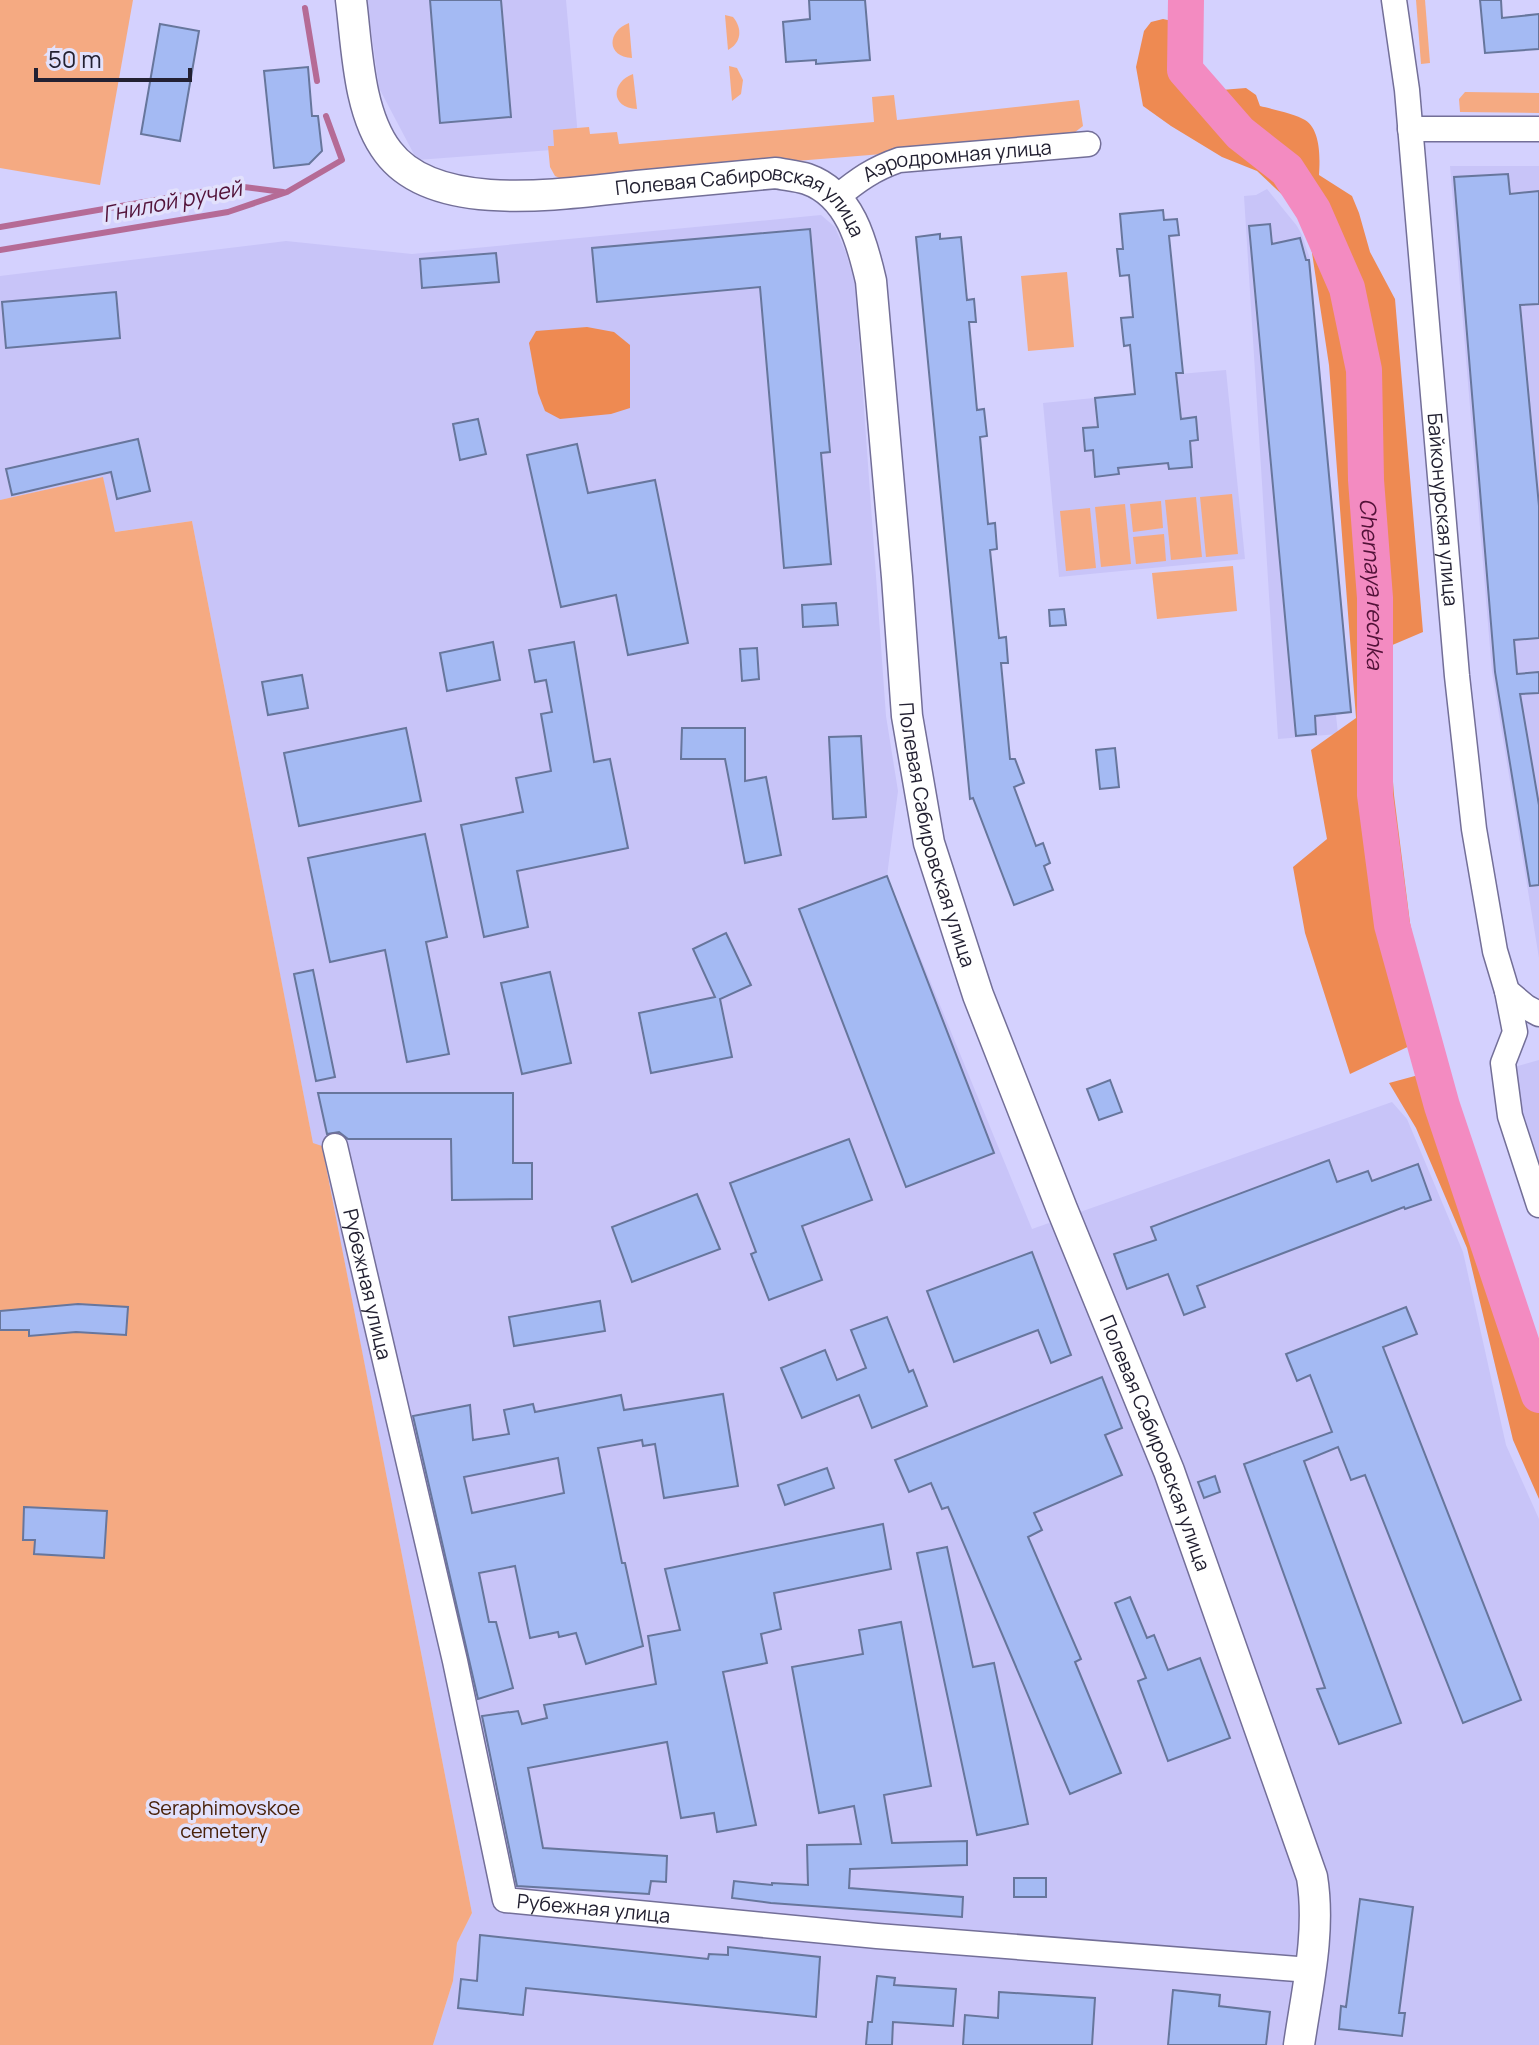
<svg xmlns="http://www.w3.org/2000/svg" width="1539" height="2045" viewBox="0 0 1539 2045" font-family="Manrope,sans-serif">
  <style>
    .built { fill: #c8c4f8 }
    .green { fill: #f5aa82 }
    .forest { fill: #ee8a52 }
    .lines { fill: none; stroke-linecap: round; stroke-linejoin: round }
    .stream { stroke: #b56b96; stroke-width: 6 }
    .river { stroke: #f38bc1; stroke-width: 36 }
    .building { fill: #a4baf3; stroke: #67769c; stroke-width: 2; fill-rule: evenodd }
    .minor-casing { stroke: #736f98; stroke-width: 27 }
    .tertiary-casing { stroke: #736f98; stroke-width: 33 }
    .minor { stroke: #fff; stroke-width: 24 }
    .tertiary { stroke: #fff; stroke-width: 30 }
    .labels { text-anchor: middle; stroke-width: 7; stroke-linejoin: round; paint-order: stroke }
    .street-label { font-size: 20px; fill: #232132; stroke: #e2e1fc }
    .park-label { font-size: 20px; fill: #482109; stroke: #e2e1fc }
    .water-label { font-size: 22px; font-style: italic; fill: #521238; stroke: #e2e1fc }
  </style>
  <rect width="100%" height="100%" fill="#d4d1fe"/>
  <g class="built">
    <polygon points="367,0 566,0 579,148 417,160 379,88"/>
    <polygon points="1450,166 1539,166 1539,958 1492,672"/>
    <polygon points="1267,189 1297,226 1302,235 1310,259 1352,713 1336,715 1338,734 1278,739 1244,196 1256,195"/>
    <polygon points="821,215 835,227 846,253 855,283 886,716 898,791 887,876 1032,1229 1392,1102 1407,1119 1463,1252 1506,1445 1539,1519 1539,2045 433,2045 453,1981 457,1943 472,1913 322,1147 313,1144 192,521 114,532 103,478 0,500 0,276 286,241 412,254"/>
    <polygon points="1226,370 1245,559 1059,577 1043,403 1135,394 1133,378"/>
    <polygon points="1539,1060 1539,1175 1516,1101 1514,1067"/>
  </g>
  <g class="green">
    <polygon points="0,0 133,0 100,185 0,168"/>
    <polygon points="1416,0 1425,0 1430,63 1421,64"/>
    <path d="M725,15L733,17C743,29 741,43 728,50Z"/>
    <path d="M629,23L632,58C606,57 607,31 629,23Z"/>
    <polygon points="729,66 737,68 743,80 741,94 732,101"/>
    <path d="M633,74L637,109C610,108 611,82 633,74Z"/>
    <polygon points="1465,92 1539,93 1539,113 1460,112 1459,99"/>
    <polygon points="894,95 897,120 1079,100 1083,126 1066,139 564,180 555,176 550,167 548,146 554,146 553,130 589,127 590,134 617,132 619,144 874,122 872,97"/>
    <polygon points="1067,272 1074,347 1028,351 1021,276"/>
    <polygon points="103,477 115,532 192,521 313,1143 322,1146 472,1913 457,1943 453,1981 433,2045 0,2045 0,500"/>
    <polygon points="1232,494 1238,554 1206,557 1200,497"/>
    <polygon points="1196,497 1202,557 1171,560 1165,500"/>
    <polygon points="1161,501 1163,528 1133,532 1130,504"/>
    <polygon points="1125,504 1131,564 1101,567 1095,507"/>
    <polygon points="1090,508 1096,568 1066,571 1060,511"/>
    <polygon points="1164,534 1166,561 1136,564 1133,537"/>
    <polygon points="1233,566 1237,611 1157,619 1152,573"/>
  </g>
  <g class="forest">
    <path d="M1163,19L1186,24L1193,36V71L1221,90L1246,88L1256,95L1260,106C1272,109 1296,114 1305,120C1321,130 1320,159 1319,175L1352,196L1359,213L1370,252L1395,299L1423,632L1383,649L1394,795L1410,923L1433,1035L1350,1074L1305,933L1293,867L1327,839L1311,750L1356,718L1329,365L1309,233L1290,202L1257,171L1222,157L1171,126L1143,106L1136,67L1144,31L1151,22Z"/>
    <polygon points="587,327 614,332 630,345 630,408 611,414 560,419 545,411 538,393 529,343 536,331"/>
    <polygon points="1426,1073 1539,1413 1539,1499 1513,1440 1467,1248 1416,1128 1389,1083"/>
  </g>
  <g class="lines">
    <g class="stream">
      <polyline points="305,8 317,81"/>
      <polyline points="0,227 236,186 283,192"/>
      <polyline points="0,250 228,212 287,192 342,160 326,116"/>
    </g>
    <path class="river" id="s1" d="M1186,0L1185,70L1240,133L1287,170L1313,210L1347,288L1364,370L1366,480L1375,598V795L1392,925L1442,1106L1539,1395"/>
  </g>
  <g class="building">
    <polygon points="430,0 501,0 511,117 440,123"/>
    <polygon points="809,0 865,0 870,60 816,64 816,60 786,62 783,22 810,19"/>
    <polygon points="1480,0 1501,0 1502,18 1539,14 1539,49 1485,53"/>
    <polygon points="160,24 199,31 180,141 141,134"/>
    <polygon points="308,67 312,116 318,116 322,151 309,164 274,168 264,71"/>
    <polygon points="1508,174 1510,194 1539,191 1539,304 1520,305 1539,506 1539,638 1514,640 1517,674 1539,672 1539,693 1520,694 1539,805 1539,885 1530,886 1495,672 1454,177"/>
    <polygon points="1163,210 1164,220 1177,219 1179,235 1169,236 1183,373 1176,373 1181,419 1196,417 1198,440 1190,441 1192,467 1169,469 1168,463 1118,468 1119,474 1095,477 1093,450 1085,451 1083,428 1098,427 1095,398 1135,394 1130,345 1124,346 1121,318 1133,317 1129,275 1120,276 1117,249 1123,249 1120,214"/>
    <polygon points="1270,224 1272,244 1300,238 1306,260 1309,260 1351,712 1315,716 1316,734 1296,736 1249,226"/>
    <polygon points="810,229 830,452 821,453 831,564 784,568 760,287 597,302 592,248"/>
    <polygon points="940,234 940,239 961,237 967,300 974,299 976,322 969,322 977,410 984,409 987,436 980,437 988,524 995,523 997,549 990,550 999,638 1006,637 1008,663 1001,663 1010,759 1015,759 1024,783 1014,787 1036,846 1043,843 1050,863 1044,866 1053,890 1014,905 973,798 970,799 916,237"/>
    <polygon points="496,253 499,282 422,288 420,259"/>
    <polygon points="116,292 120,338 6,348 2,302"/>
    <polygon points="478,419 486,454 460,460 453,424"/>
    <polygon points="138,439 150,491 117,499 111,472 12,495 6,469"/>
    <polygon points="577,444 588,493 655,480 688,643 628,655 616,595 561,607 527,455"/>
    <polygon points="836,603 838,625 803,627 802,605"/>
    <polygon points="1064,609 1066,625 1050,626 1049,610"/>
    <polygon points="493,642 500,680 447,691 440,653"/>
    <polygon points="574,642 594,762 610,759 628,848 517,871 528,927 484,937 461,825 523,812 516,778 551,771 541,714 552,712 546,680 535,682 529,650"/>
    <polygon points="757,648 759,679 742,681 740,649"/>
    <polygon points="302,675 308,708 268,715 262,682"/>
    <polygon points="406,728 421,801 299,826 284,753"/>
    <polygon points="682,728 745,728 745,781 766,777 781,855 745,863 725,759 681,759"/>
    <polygon points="861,736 866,817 833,819 829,737"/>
    <polygon points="1115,748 1119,787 1100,789 1096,750"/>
    <polygon points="425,834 447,937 426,942 449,1054 407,1062 385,950 330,962 308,858"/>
    <polygon points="887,876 994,1153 906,1187 799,909"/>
    <polygon points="726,933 751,985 720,999 732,1057 651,1073 639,1013 715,997 693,949"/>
    <polygon points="313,970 335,1077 316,1081 294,974"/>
    <polygon points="550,972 571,1063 522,1074 501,983"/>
    <polygon points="1110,1080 1122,1112 1099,1120 1087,1089"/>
    <polygon points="318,1093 513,1093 513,1163 532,1163 532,1199 452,1200 451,1139 348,1139 339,1132 327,1134"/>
    <polygon points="849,1139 872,1200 802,1226 822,1280 769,1300 751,1254 756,1252 730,1183"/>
    <polygon points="1329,1160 1337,1182 1368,1171 1372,1181 1418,1164 1431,1200 1405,1209 1404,1207 1197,1286 1205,1307 1184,1315 1168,1274 1127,1289 1114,1254 1156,1240 1151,1227"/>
    <polygon points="697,1194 720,1249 632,1282 612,1227"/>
    <polygon points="1032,1252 1071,1355 1051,1363 1038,1330 954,1362 927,1291"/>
    <polygon points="600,1301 605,1331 514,1346 509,1317"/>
    <polygon points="78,1304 128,1307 126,1335 76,1332 29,1336 29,1330 0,1330 0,1311"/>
    <polygon points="1406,1307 1417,1334 1383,1347 1521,1700 1463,1723 1365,1475 1351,1480 1338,1447 1304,1461 1401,1723 1339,1744 1317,1689 1325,1688 1244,1464 1332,1432 1310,1375 1297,1381 1286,1354"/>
    <polygon points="887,1317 909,1372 913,1370 927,1406 872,1428 859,1395 802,1418 781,1368 825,1350 837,1380 866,1368 851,1330"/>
    <polygon points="1102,1377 1122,1428 1105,1435 1122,1475 1034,1513 1042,1530 1028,1537 1081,1659 1075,1662 1121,1773 1070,1794 948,1507 942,1509 931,1483 909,1492 895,1460"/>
    <path d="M723,1394L738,1486L664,1498L655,1444L643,1446L642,1440L598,1448L622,1563H625L643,1646L586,1664L576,1633L559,1637L558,1632L530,1638L515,1566L479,1573L489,1622H496L513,1688L478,1699L413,1416L470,1405L473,1440L509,1434L504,1410L533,1404L535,1412L621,1395L624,1410ZM558,1458L564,1493L472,1513L464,1477Z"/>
    <polygon points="827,1468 834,1488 785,1505 778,1485"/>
    <polygon points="1215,1476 1220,1492 1204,1498 1198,1482"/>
    <polygon points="24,1507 107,1511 104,1558 34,1554 35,1540 23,1540"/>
    <polygon points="883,1524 891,1569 774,1593 781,1629 761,1634 767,1663 723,1672 756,1825 717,1832 714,1813 681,1818 667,1742 528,1768 543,1848 667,1856 666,1882 651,1881 649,1894 517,1886 482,1716 518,1711 522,1724 547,1718 544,1705 656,1684 648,1636 680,1630 665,1569"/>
    <polygon points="947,1547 973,1667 994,1663 1028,1824 977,1835 917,1553"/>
    <polygon points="1130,1597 1147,1638 1154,1635 1168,1670 1200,1658 1230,1738 1168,1761 1138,1681 1146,1678 1115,1603"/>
    <polygon points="901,1622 931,1786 884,1795 892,1843 967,1841 967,1865 850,1869 849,1888 963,1897 962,1917 771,1903 732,1898 734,1881 772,1885 772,1883 808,1885 807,1845 861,1844 854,1806 819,1813 792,1667 863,1654 859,1630"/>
    <rect x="1014" y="1878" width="32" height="19"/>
    <polygon points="1360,1899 1413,1907 1399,2013 1405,2013 1402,2036 1339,2029 1341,2006 1346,2007"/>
    <polygon points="480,1935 708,1959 709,1954 728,1955 728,1947 820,1957 816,2017 526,1988 523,2015 458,2008 461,1979 477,1981"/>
    <polygon points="877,1976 895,1978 894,1985 956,1989 953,2026 893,2022 892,2045 866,2045 868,2022 872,2022"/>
    <polygon points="1173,1990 1220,1995 1219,2006 1270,2012 1266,2045 1168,2045"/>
    <polygon points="999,1992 1095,1998 1092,2045 963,2045 965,2015 998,2018"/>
  </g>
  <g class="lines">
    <g class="minor-casing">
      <g id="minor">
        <path id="s2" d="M1394,0L1407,90L1457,676L1474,829L1495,951L1507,991L1526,1007L1539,1014"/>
        <polyline points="1410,129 1539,129"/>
        <path id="s3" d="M837,197C858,180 873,169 899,160L1088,144"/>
        <polyline points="1507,991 1515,1032 1503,1063 1510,1116 1539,1205"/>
        <path id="s4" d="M335,1146L455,1661L505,1900L877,1936L1310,1970"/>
      </g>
    </g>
    <g class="tertiary-casing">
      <g id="tertiary">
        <path id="s5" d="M351,0C357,47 358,113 388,152C436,216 567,193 637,186C683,182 730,177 776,173C786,175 798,176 807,179C850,194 862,242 871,281L897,577L907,716L929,843L978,995L1062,1209L1169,1471L1312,1877C1321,1932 1307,1990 1299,2045"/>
      </g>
    </g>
    <use href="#minor" class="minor"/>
    <use href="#tertiary" class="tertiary"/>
  </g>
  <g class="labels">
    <g class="street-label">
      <text dy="7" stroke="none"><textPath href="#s3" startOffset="130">Аэродромная улица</textPath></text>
      <text dy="7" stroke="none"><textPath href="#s5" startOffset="534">Полевая Сабировская улица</textPath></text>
      <text dy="7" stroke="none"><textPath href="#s2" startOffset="512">Байконурская улица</textPath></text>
      <text dy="7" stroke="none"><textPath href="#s5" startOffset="1276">Полевая Сабировская улица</textPath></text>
      <text dy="7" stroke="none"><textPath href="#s4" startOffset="142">Рубежная улица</textPath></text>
      <text dy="7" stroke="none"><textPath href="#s5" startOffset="1924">Полевая Сабировская улица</textPath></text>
      <text dy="7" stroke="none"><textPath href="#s4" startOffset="862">Рубежная улица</textPath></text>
    </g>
    <g class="park-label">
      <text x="224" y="1815">Seraphimovskoe<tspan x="224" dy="23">cemetery</tspan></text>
    </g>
    <g class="water-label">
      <text transform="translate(172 201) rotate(-11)" y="8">Гнилой ручей</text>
      <text dy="8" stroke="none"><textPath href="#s1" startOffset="644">Chernaya rechka</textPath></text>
    </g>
  </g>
  <path d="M36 68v12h154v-12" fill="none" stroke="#232132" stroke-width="4"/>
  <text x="48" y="68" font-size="24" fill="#232132" stroke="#e2e1fc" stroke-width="6" paint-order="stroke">50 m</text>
</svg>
